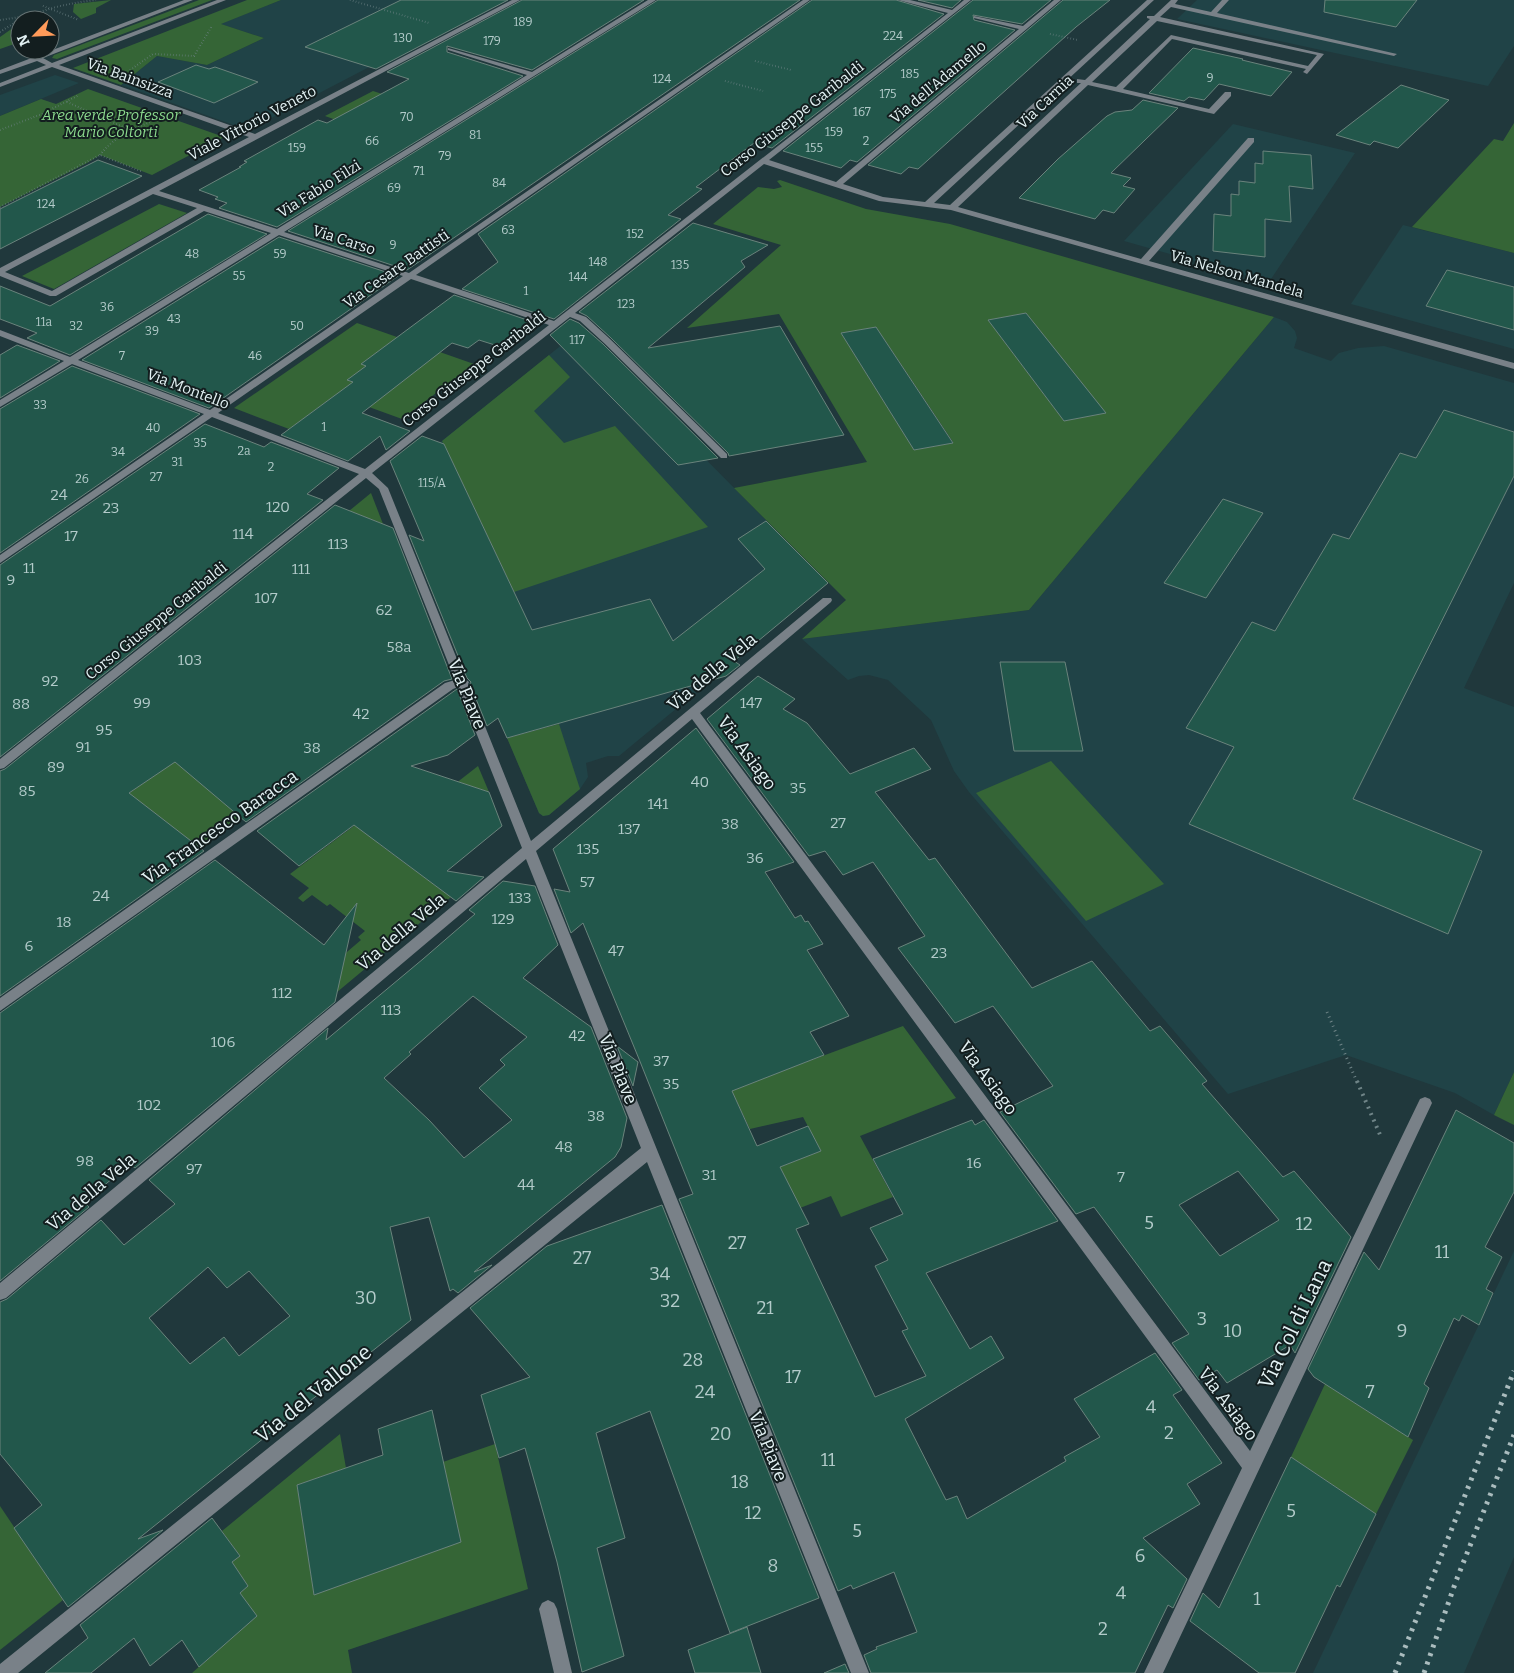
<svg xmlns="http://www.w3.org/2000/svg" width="1514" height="1673" viewBox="0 0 1514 1673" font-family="Bitter,serif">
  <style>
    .built { fill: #204347 }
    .green { fill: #356536; fill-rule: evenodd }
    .building { fill: #22574b; stroke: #6a837c; fill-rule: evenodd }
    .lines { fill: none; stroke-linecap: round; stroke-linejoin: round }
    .path-far2 { stroke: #6f8487; stroke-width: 2; stroke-dasharray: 0.5 2.5; stroke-linecap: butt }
    .path-far1 { stroke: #6f8487; stroke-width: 3; stroke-dasharray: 1 4; stroke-linecap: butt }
    .path { stroke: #6f8487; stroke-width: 4; stroke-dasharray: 2 5; stroke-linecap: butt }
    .minor { fill: #798188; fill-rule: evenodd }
    .rail { stroke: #aabcbe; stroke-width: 5; stroke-dasharray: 3 6; stroke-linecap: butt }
    .labels { text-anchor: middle; stroke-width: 4; stroke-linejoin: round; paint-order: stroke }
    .far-number-label { font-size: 12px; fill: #b3cbca }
    .far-street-label { font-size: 15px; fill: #e3f2f4; stroke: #131e1f }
    .far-park-label { font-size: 15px; font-style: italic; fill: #8bd98d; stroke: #131e1f }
    .number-label { font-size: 15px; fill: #b3cbca }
    .street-label { font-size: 18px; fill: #e3f2f4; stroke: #131e1f }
    .near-number-label { font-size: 18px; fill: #b3cbca }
    .near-street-label { font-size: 21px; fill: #e3f2f4; stroke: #131e1f }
  </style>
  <rect width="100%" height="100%" fill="#20383c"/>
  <g class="built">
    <polygon points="281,0 419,0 450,25 248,130 121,85 157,56 207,65 264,38 220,24"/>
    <polygon points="1197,0 1514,0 1514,46 1488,86 1177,19"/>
    <polygon points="55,75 79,83 0,116 0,95"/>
    <polygon points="1233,124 1355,153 1269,282 1124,241"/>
    <polygon points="1403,225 1514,253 1514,349 1351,304"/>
    <polygon points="1274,317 1287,322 1295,331 1297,338 1294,348 1331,361 1339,353 1358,348 1384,346 1514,383 1514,583 1464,688 1514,707 1514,1072 1494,1115 1455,1093 1346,1055 1228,1094 969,792 954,771 931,720 888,680 869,675 859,676 848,680 802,639 1029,610"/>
    <polygon points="579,331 828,583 619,756 608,756 586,763 588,777 580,789 549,815 543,816 539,813 397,477"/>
    <polygon points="1514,1251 1514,1557 1464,1673 1313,1673"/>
  </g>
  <g class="green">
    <polygon points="111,0 96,8 96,13 81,19 73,12 74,4"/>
    <polygon points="199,0 212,0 57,59 52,58 54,55"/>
    <polygon points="247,0 281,0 221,24 264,38 207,65 157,56 121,85 73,68"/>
    <polygon points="20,23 20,42 0,49 0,37"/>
    <polygon points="88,89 224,137 152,175 100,155 87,163 0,207 0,116 41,99 56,104"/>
    <polygon points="373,91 450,116 375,134 325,116"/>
    <polygon points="1514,123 1514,253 1412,227 1494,139 1503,141"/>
    <path d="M780,180L866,209L950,224L1274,317L1029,610L802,639L846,600L734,488L867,462L779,314L687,328L781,245L713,224L758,187L774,189L782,187L777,181ZM1026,313L1105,413L1064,421L988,320ZM876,327L953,442V443L914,450L841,333Z"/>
    <polygon points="159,204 187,213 54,289 22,276"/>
    <polygon points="357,323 474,364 402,419 336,395 289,429 234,408"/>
    <polygon points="549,355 570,377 534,411 564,443 615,426 708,527 514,592 442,441"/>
    <polygon points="371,493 383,524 349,511"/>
    <polygon points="559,724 580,789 549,815 543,816 539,813 507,738"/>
    <polygon points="209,737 242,818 200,849 128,794"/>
    <polygon points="1051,761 1164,884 1086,921 976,793"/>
    <polygon points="478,766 489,792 446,791"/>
    <polygon points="367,816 379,844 451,897 324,1003 341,957 361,940 358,937 365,931 330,904 327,906 312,895 303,902 298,898 309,888 290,874"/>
    <polygon points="903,1026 956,1098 860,1136 893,1197 841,1217 831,1196 800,1208 769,1171 821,1151 803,1117 750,1129 731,1090"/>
    <polygon points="1514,1072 1514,1125 1494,1115"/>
    <polygon points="1325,1384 1413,1440 1376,1514 1291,1457"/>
    <polygon points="340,1434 346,1468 297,1485 314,1594 443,1462 495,1444 528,1589 348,1650 352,1673 192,1673 256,1616 240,1593 248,1586 232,1562 240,1556 222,1531"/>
    <polygon points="0,1506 63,1600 0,1650"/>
  </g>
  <g class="building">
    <polygon points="401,0 508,0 376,69 305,47"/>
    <polygon points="522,0 644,0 532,70 447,46 447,52 523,76 277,227 219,208 227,203 215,199 218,197 199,190 241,167 239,167 247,162 244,161 318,120 327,123 409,79 387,72"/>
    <polygon points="658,0 800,0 407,270 288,231"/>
    <polygon points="812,0 896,0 944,14 772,148 754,143 696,187 702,189 668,215 681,219 554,319 462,289 498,262 478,234"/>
    <polygon points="918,0 961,0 952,8"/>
    <polygon points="973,0 1051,0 1022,24 973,15 974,20 1015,30 857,162 850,160 841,168 783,151"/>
    <polygon points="1063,0 1110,0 1076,27 918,169 909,167 901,174 868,165"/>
    <polygon points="1325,0 1417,0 1396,27 1324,12"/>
    <polygon points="1193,48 1243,59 1242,60 1292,72 1271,96 1219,84 1204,100 1189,97 1184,101 1149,93"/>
    <polygon points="196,65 209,69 215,67 258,82 214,103 158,82"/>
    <polygon points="1401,85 1449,100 1398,148 1374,141 1370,145 1336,135"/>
    <polygon points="1143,100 1178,108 1111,173 1131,178 1123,186 1135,189 1114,213 1103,210 1095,219 1019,198 1058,159 1107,116 1115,112 1132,110"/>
    <polygon points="1263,151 1311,155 1313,189 1289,186 1291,222 1265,219 1265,257 1213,251 1214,214 1231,216 1231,194 1239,195 1239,181 1255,183 1255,163 1263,164"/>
    <polygon points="98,160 142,176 0,249 0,209"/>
    <polygon points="208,214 267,234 70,355 27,338 37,333 0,319 0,286 50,306"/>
    <polygon points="693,223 768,245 741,261 745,267 648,348 780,326 844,435 729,456 728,453 611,338 587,316 579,312"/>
    <polygon points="279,237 398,276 209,408 82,360"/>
    <polygon points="1447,270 1514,287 1514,330 1426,306"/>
    <polygon points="454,295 530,321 498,346 479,340 468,348 452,343 362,413 410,431 386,450 380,436 348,461 281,435 353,382 347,380 366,366 361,364"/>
    <polygon points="1026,313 1106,413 1064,421 988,320"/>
    <polygon points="570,319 579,323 603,344 718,458 678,465 550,335"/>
    <polygon points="876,327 953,443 914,450 841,333"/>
    <polygon points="17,345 60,361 0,398 0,355"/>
    <polygon points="72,366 200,414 0,553 0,409"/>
    <polygon points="1444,410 1514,432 1514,476 1353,799 1482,851 1448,934 1189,824 1234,747 1186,728 1252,622 1275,631 1333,534 1349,539 1400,453 1416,458"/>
    <polygon points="205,424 264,447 271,442 339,468 307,494 323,500 0,757 0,565"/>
    <polygon points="422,436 444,444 532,630 650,599 673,641 765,569 738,539 766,521 828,583 734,661 740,665 726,676 507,738 498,718 487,726 470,684 471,682 467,678 409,535 424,541 390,461"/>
    <polygon points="1223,499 1263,513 1206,598 1164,583"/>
    <polygon points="335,505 393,528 452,679 444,681 246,822 175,762 129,793 204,851 0,996 0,771 5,769"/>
    <polygon points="1000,662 1065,662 1083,751 1014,751"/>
    <path d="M758,676L795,699L783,709L807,723L850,774L914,748L931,769L875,792L929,860L935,858L1032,988L1092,961L1150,1031L1160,1026L1207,1081L1202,1084L1283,1177L1294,1171L1351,1237L1295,1353L1290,1345L1227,1383L1217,1370L1199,1380L1172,1343L1189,1334L1094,1207L1076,1214L1000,1112L1053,1086L993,1006L955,1023L898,948L925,936L873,862L843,875L825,851L809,856L707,719ZM1238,1171L1279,1220L1220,1256L1179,1205Z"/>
    <polygon points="457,689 475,735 448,755 411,766 489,792 502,826 447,871 484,877 456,901 354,825 299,866 257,831"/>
    <polygon points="696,728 794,862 765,872 795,918 801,915 805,922 808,921 823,944 807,950 849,1016 810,1032 824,1055 732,1091 757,1146 808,1126 821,1151 780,1167 809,1224 796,1229 875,1397 926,1376 902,1331 908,1329 875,1266 888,1260 870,1228 903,1214 873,1159 972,1120 975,1125 984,1120 1058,1221 926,1273 970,1349 991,1336 1004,1358 905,1419 946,1500 957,1496 967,1519 1066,1461 1064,1457 1100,1437 1074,1399 1155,1353 1182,1390 1173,1395 1222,1463 1187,1484 1200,1504 1143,1538 1187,1579 1173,1608 1168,1605 1135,1673 871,1673 864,1655 877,1649 876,1647 917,1632 894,1572 853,1589 851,1585 838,1591 679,1199 693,1194 639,1059 583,923 571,933 554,889 570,892 553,849"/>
    <polygon points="215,860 324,945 357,903 335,1002 135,1168 130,1164 84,1202 89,1207 0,1281 0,1013"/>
    <path d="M503,881L535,886L558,945L523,978L591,1027L627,1118L621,1147L615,1157L474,1272L492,1265L458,1293L453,1289L450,1291L429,1217L390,1227L411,1320L138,1539L163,1530L68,1607L14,1528L42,1505L0,1454V1302L7,1299L101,1220L124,1245L175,1204L149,1180L328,1028L326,1040L423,959L475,914L469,910ZM473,996L527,1037L500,1060L505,1065L479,1088L512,1120L464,1158L429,1120L384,1078L411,1054L409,1052ZM208,1267L227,1288L249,1271L290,1316L239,1356L224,1337L190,1364L149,1318Z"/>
    <polygon points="617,1046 638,1062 633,1086"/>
    <polygon points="1456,1110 1514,1143 1514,1192 1485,1247 1502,1257 1486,1289 1493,1293 1479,1325 1462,1315 1459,1321 1454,1318 1424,1384 1429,1388 1408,1437 1314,1377 1308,1369 1364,1252 1379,1270"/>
    <polygon points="662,1205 819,1598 730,1633 650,1411 596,1433 625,1538 597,1548 624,1656 582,1672 557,1562 525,1448 499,1458 481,1395 530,1377 470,1308 547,1246"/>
    <polygon points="432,1410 461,1542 314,1595 297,1485 383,1455 378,1429"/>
    <polygon points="1291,1457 1376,1514 1340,1587 1337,1585 1295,1673 1259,1673 1190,1621 1203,1593 1219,1608"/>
    <polygon points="212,1518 240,1556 232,1562 248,1586 240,1593 257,1616 199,1667 182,1640 150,1666 134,1638 91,1673 45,1673 88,1638 80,1625"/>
    <polygon points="747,1627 761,1673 695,1673 688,1650"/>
    <polygon points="845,1664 849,1673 824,1673"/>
  </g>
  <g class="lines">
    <g class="path-far2">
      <polyline points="350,0 429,23"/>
      <polyline points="43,6 79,20"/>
      <polyline points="0,20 27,16"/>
      <path d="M0,32C29,12 61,4 96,0"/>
      <polyline points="1050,34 1078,40"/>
      <polyline points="755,61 791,70"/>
      <polyline points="130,70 153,54 194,56 212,26"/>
      <polyline points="725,81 763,91"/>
      <polyline points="67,102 130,130"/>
      <polyline points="0,130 42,114 79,95"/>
      <path d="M100,155C113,138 131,129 151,122"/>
      <polyline points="0,207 100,155 143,172"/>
    </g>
    <polyline class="path-far1" points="1327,1012 1357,1082"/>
    <polyline class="path" points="1357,1081 1381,1137"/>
    <g class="minor">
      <path d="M184,0H193L43,58L52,63L217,0H226L59,65L255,134L512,0H520L159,191L277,229L527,75L448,50V48L532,72L648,0H656L284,232L409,273L803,0H810L416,275L554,321L948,13L898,0H910L952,10L964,0H971L769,160L836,182L1019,29L974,18V16L1023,26L1054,0H1061L843,184L883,197L925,202L1147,0H1154L934,203L950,205L1081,83H1077V79L1085,80L1150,19L1147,18V16H1154L1171,0H1178L1175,4L1211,12L1222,0H1229L1217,13L1397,54L1394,56L1171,7L1160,17L1324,54L1307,74L1303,72L1306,69L1172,39L1123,89L1209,109L1225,92H1231V96L1214,114L1088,85L958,207L1141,259L1248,138H1254V142L1149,261L1514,363V369L951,210L879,201L764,164L575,313L586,317L610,339L727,454V458H721L604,343L580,321L570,317L372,473L388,488L465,679L469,682L468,684L531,841L823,598H831L832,600L831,602L700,713L1250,1451L1420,1099L1425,1097L1430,1099L1432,1103L1163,1673H1144L1242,1468L692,719L536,851L869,1673H851L647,1162L18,1673H0V1664L641,1148L526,859L6,1298L0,1300V1283L522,848L458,687L453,689L0,1011V998L445,683L455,680L379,489L366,478L4,768L0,769V759L359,474L212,417L0,563V555L204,414L72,364L0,407V400L64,361L0,336V330L70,357L271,233L204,211L56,296H50L0,276V268L249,137L52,67L0,87V83L46,65L37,61L0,74V70ZM1157,21L1317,55L1308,66L1171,35L1116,87L1092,82ZM153,194L197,208L52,291L5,272ZM279,235L403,276L210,410L78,360ZM411,279L549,325L365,469L218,413Z"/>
      <polygon points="548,1600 554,1603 557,1609 572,1673 554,1673 539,1609 542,1603"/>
    </g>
    <g class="rail">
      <polyline points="1395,1673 1514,1371"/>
      <polyline points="1424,1673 1456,1581 1514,1435"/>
    </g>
  </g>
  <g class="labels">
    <g class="far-number-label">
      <text x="523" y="26">189</text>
      <text x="893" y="40">224</text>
      <text x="403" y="42">130</text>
      <text x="492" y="45">179</text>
      <text x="910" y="78">185</text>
      <text x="1210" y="82">9</text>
      <text x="662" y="83">124</text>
      <text x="888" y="98">175</text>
      <text x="862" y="116">167</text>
      <text x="407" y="121">70</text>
      <text x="834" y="136">159</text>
      <text x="475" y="139">81</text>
      <text x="372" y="145">66</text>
      <text x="866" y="145">2</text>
      <text x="297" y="152">159</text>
      <text x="814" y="152">155</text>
      <text x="445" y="160">79</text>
      <text x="419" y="175">71</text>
      <text x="499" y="187">84</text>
      <text x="394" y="192">69</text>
      <text x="46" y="208">124</text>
      <text x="508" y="234">63</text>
      <text x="635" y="238">152</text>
      <text x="393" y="249">9</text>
      <text x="192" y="258">48</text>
      <text x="280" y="258">59</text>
      <text x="598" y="266">148</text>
      <text x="680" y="269">135</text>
      <text x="239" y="280">55</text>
      <text x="578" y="281">144</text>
      <text x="526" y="295">1</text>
      <text x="626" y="308">123</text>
      <text x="107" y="311">36</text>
      <text x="174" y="323">43</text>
      <text x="44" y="326">11a</text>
      <text x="76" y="330">32</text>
      <text x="297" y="330">50</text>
      <text x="152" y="335">39</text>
      <text x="577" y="344">117</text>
      <text x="122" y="360">7</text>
      <text x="255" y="360">46</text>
      <text x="40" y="409">33</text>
      <text x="324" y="431">1</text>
      <text x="153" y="432">40</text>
      <text x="200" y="447">35</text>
      <text x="244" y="455">2a</text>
      <text x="118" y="456">34</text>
      <text x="177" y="466">31</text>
      <text x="271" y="471">2</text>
      <text x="156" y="481">27</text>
      <text x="82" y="483">26</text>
      <text x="432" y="487">115/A</text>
    </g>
    <g class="far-street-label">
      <text transform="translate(130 78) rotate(20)" y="5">Via Bainsizza</text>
      <text transform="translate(938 82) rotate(-40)" y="5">Via dell'Adamello</text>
      <text transform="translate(1045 102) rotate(-43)" y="5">Via Carnia</text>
      <text transform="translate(792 119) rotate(-38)" y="5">Corso Giuseppe Garibaldi</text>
      <text transform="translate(252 123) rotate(-28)" y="5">Viale Vittorio Veneto</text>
      <text transform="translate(319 189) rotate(-32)" y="5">Via Fabio Filzi</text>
      <text transform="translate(344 240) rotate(18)" y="5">Via Carso</text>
      <text transform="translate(396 269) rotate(-35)" y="5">Via Cesare Battisti</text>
      <text transform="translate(1237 274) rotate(16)" y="5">Via Nelson Mandela</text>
      <text transform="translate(474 369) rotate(-38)" y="5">Corso Giuseppe Garibaldi</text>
      <text transform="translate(188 389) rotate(21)" y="5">Via Montello</text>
      <text transform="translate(156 621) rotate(-39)" y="5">Corso Giuseppe Garibaldi</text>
    </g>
    <g class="far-park-label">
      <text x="111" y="120">Area verde Professor<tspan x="111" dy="17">Mario Coltorti</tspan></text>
    </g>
    <g class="number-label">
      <text x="59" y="500">24</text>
      <text x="278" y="512">120</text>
      <text x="111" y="513">23</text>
      <text x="243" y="539">114</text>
      <text x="71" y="541">17</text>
      <text x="338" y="549">113</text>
      <text x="29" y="573">11</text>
      <text x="301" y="574">111</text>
      <text x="11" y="585">9</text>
      <text x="266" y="603">107</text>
      <text x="384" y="615">62</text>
      <text x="399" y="652">58a</text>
      <text x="190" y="665">103</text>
      <text x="50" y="686">92</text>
      <text x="142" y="708">99</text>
      <text x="751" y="708">147</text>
      <text x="21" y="709">88</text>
      <text x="361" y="719">42</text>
      <text x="104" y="735">95</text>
      <text x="83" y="752">91</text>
      <text x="312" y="753">38</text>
      <text x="56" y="772">89</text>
      <text x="700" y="787">40</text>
      <text x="798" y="793">35</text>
      <text x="27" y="796">85</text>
      <text x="658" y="809">141</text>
      <text x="838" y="828">27</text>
      <text x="730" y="829">38</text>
      <text x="629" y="834">137</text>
      <text x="588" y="854">135</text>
      <text x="755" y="863">36</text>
      <text x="587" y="887">57</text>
      <text x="101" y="901">24</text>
      <text x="520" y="903">133</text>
      <text x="503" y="924">129</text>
      <text x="64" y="927">18</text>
      <text x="29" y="951">6</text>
      <text x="616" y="956">47</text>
      <text x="939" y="958">23</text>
      <text x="282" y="998">112</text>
      <text x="391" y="1015">113</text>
      <text x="577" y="1041">42</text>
      <text x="223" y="1047">106</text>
      <text x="661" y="1066">37</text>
      <text x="671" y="1089">35</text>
      <text x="149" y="1110">102</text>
      <text x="596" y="1121">38</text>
      <text x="564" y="1152">48</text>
      <text x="85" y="1166">98</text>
      <text x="974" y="1168">16</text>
      <text x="194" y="1174">97</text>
      <text x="709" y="1180">31</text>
      <text x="1121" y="1182">7</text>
      <text x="526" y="1190">44</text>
    </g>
    <g class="street-label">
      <text transform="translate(712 672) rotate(-40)" y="6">Via della Vela</text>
      <text transform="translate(467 694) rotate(68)" y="6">Via Piave</text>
      <text transform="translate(747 753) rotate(54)" y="6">Via Asiago</text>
      <text transform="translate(220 827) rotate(-35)" y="6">Via Francesco Baracca</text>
      <text transform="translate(401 932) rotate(-40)" y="6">Via della Vela</text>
      <text transform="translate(618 1069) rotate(68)" y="6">Via Piave</text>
      <text transform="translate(988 1078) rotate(54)" y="6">Via Asiago</text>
      <text transform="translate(91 1192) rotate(-40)" y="6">Via della Vela</text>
      <text transform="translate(1228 1404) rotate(53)" y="6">Via Asiago</text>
      <text transform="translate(768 1446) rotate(68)" y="6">Via Piave</text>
    </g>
    <g class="near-number-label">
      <text x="1149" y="1229">5</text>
      <text x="1304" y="1230">12</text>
      <text x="737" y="1249">27</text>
      <text x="1442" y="1258">11</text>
      <text x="582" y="1264">27</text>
      <text x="660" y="1280">34</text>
      <text x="366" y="1304">30</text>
      <text x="670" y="1307">32</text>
      <text x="765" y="1314">21</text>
      <text x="1202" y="1325">3</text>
      <text x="1233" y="1337">10</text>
      <text x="1402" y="1337">9</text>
      <text x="693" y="1366">28</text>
      <text x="793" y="1383">17</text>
      <text x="705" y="1398">24</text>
      <text x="1370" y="1398">7</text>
      <text x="1151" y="1413">4</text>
      <text x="1169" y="1439">2</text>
      <text x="721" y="1440">20</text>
      <text x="828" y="1466">11</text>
      <text x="740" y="1488">18</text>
      <text x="1291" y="1517">5</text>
      <text x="753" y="1519">12</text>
      <text x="857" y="1537">5</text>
      <text x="1140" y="1562">6</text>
      <text x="773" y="1572">8</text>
      <text x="1121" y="1599">4</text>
      <text x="1257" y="1605">1</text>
      <text x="1103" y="1635">2</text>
    </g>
    <g class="near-street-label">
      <text transform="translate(1295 1324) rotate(-64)" y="7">Via Col di Lana</text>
      <text transform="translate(313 1394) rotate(-39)" y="7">Via del Vallone</text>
    </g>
  </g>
  <g transform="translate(35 35) rotate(246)"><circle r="24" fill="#131e1f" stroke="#667374"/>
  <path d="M0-4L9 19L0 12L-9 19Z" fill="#ff9b5a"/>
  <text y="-8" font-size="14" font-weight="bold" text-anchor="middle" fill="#e3f2f4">N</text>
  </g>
</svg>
